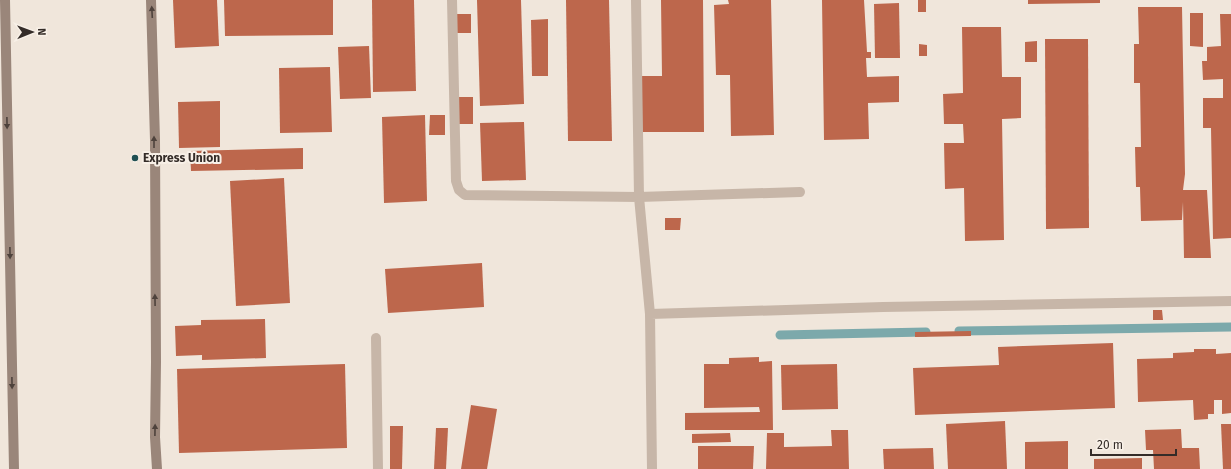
<svg xmlns="http://www.w3.org/2000/svg" width="1231" height="469" viewBox="0 0 1231 469" font-family="'Fira Sans',sans-serif">
  <style>
    .lines { fill: none; stroke-linecap: round; stroke-linejoin: round }
    .stream { stroke: #7ca9ab; stroke-width: 9 }
    .building { fill: #bd674c }
    .lane { stroke: #c7b6a8; stroke-width: 10 }
    .street { stroke: #c7b6a8; stroke-width: 10 }
    .secondary { stroke: #9a867a; stroke-width: 10 }
    .oneway { fill: #4e423c }
    .poi-dot { fill: #205053; stroke: #f8f0e7; stroke-width: 1.5 }
    .labels { text-anchor: middle; stroke-width: 4; stroke-linejoin: round; paint-order: stroke }
    .poi-label { font-size: 12px; font-weight: bold; fill: #342c28; stroke: #f8f0e7; text-anchor: start }
  </style>
  <rect width="100%" height="100%" fill="#f0e6db"/>
  <g class="lines">
    <g class="stream">
      <polyline points="959,331 1231,327"/>
      <polyline points="780,335 926,332"/>
    </g>
  </g>
  <g class="building">
    <polygon points="173,0 217,0 219,46 175,48"/>
    <polygon points="224,0 333,0 333,35 225,36"/>
    <polygon points="372,0 414,0 416,91 373,92"/>
    <polygon points="477,0 521,0 524,104 480,106"/>
    <polygon points="566,0 609,0 612,141 568,141"/>
    <polygon points="661,0 703,0 704,132 641,132 640,76 662,76"/>
    <polygon points="728,0 771,0 774,135 731,136 730,75 716,75 714,5 729,4"/>
    <polygon points="822,0 864,0 867,52 871,52 871,58 866,58 867,77 899,76 899,102 868,103 869,139 824,140"/>
    <rect x="918" y="0" width="8" height="12"/>
    <polygon points="1028,0 1100,0 1100,3 1028,4"/>
    <polygon points="899,3 900,58 875,58 874,4"/>
    <polygon points="1138,7 1182,7 1185,174 1183,190 1207,190 1211,258 1184,258 1183,202 1182,220 1141,221 1140,187 1136,187 1135,147 1141,147 1140,83 1134,83 1134,44 1139,44"/>
    <polygon points="1190,13 1203,13 1203,47 1190,46"/>
    <rect x="456" y="14" width="15" height="19"/>
    <polygon points="1220,14 1231,14 1231,238 1213,239 1211,128 1203,128 1203,98 1223,98 1223,79 1203,80 1202,61 1207,61 1207,47 1221,46"/>
    <polygon points="548,19 548,76 532,76 531,20"/>
    <polygon points="962,27 1001,27 1002,77 1021,77 1021,118 1002,119 1004,240 965,241 964,188 945,189 944,143 964,143 963,124 944,124 943,94 963,93"/>
    <polygon points="1045,39 1088,39 1089,228 1046,229"/>
    <polygon points="1037,41 1037,62 1025,62 1025,42"/>
    <polygon points="919,44 927,45 927,56 919,56"/>
    <polygon points="369,46 371,98 340,99 338,47"/>
    <polygon points="330,67 332,132 280,133 279,68"/>
    <rect x="459" y="97" width="14" height="27"/>
    <polygon points="220,101 220,147 179,148 178,102"/>
    <polygon points="425,115 427,201 384,203 382,117"/>
    <polygon points="430,115 445,115 445,135 429,135"/>
    <polygon points="524,122 526,180 482,181 480,123"/>
    <polygon points="303,148 303,169 191,171 190,151"/>
    <polygon points="284,178 290,303 236,306 230,181"/>
    <polygon points="665,218 681,218 680,230 665,230"/>
    <polygon points="482,263 484,307 388,313 385,269"/>
    <polygon points="1153,310 1162,310 1163,320 1153,320"/>
    <polygon points="265,319 266,358 202,360 202,355 176,356 175,326 201,325 201,320"/>
    <polygon points="971,331 971,336 915,337 915,332"/>
    <polygon points="1113,343 1115,408 915,415 913,368 999,365 998,347"/>
    <polygon points="1194,349 1216,349 1216,354 1231,353 1231,413 1222,414 1222,400 1214,400 1214,414 1208,414 1208,419 1194,420 1193,400 1138,402 1137,359 1173,358 1173,353 1194,352"/>
    <polygon points="759,357 759,362 772,361 773,430 685,430 685,413 760,412 759,407 704,408 704,364 729,364 729,358"/>
    <polygon points="345,364 347,448 179,453 177,369"/>
    <polygon points="837,364 838,409 782,410 781,365"/>
    <polygon points="471,405 497,409 487,469 461,469"/>
    <polygon points="1005,421 1007,469 948,469 946,424"/>
    <polygon points="1221,424 1231,424 1231,469 1223,469"/>
    <polygon points="390,426 403,426 402,469 390,469"/>
    <polygon points="436,428 448,428 446,469 434,469"/>
    <polygon points="1181,429 1182,448 1199,448 1200,469 1154,469 1153,450 1146,450 1145,430"/>
    <polygon points="831,430 848,430 849,469 766,469 767,433 784,433 784,447 832,446"/>
    <polygon points="730,433 731,442 692,443 692,434"/>
    <polygon points="1068,441 1068,469 1025,469 1025,442"/>
    <polygon points="698,446 754,446 753,469 698,469"/>
    <polygon points="933,448 934,469 884,469 883,449"/>
    <polygon points="1142,458 1142,469 1094,469 1094,459"/>
  </g>
  <g class="lines">
    <polyline class="lane" points="376,338 378,469"/>
    <g class="street">
      <polyline points="452,0 456,181 459,190 465,195 639,197 650,314"/>
      <polyline points="636,0 639,197 800,192"/>
      <polyline points="652,469 650,314 883,307 1231,301"/>
    </g>
    <g class="secondary">
      <polyline points="5,0 14,469"/>
      <polyline points="151,0 155,140 156,362 155,437 157,469"/>
    </g>
  </g>
  <defs><path id="oneway-solid" d="M-6-.8H1V-3.2L6.5 0L1 3.2V.8H-6Z"/></defs>
  <g class="oneway">
    <use href="#oneway-solid" transform="translate(152 12) rotate(-93)"/>
    <use href="#oneway-solid" transform="translate(7 123) rotate(89)"/>
    <use href="#oneway-solid" transform="translate(154 142) rotate(-90)"/>
    <use href="#oneway-solid" transform="translate(10 253) rotate(89)"/>
    <use href="#oneway-solid" transform="translate(155 300) rotate(-91)"/>
    <use href="#oneway-solid" transform="translate(12 383) rotate(89)"/>
    <use href="#oneway-solid" transform="translate(155 430) rotate(-89)"/>
  </g>
  <circle class="poi-dot" cx="135" cy="158" r="4"/>
  <g class="labels">
    <g class="poi-label">
      <text x="143" y="162">Express Union</text>
    </g>
  </g>
  <g transform="translate(32 32) rotate(89)" stroke="#f8f0e7" stroke-width="3" paint-order="stroke">
  <path d="M0-3L7 15L0 10L-7 15Z" fill="#342c28"/>
  <text y="-6" font-size="11" font-weight="bold" text-anchor="middle" fill="#342c28">N</text>
  </g>
  <path d="M1091 449v6h85v-6" fill="none" stroke="#342c28" stroke-width="2"/>
  <text x="1097" y="449" font-size="12" fill="#342c28" stroke="#f8f0e7" stroke-width="3" paint-order="stroke">20 m</text>
</svg>
